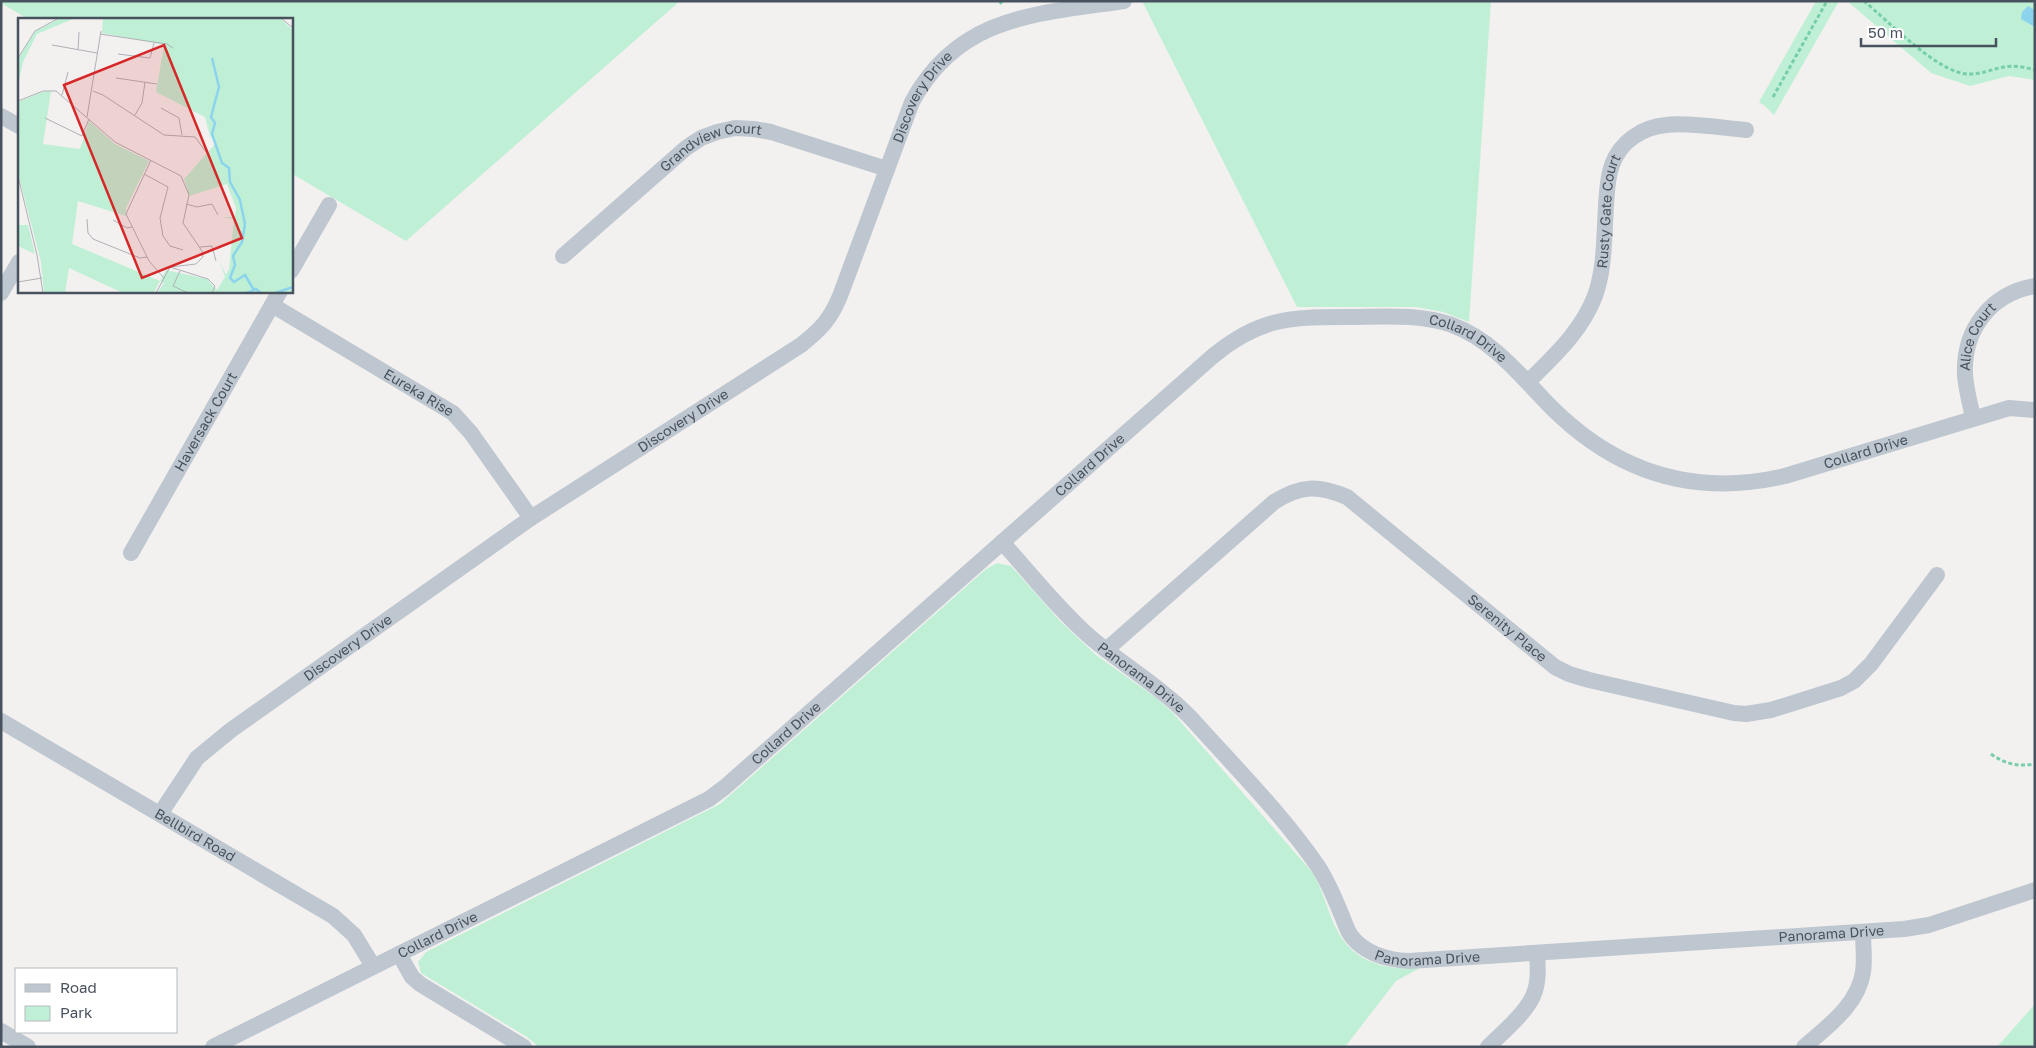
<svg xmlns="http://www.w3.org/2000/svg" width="2036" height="1048" viewBox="0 0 2036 1048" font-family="'Golos Text',sans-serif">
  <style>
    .green { fill: #bff0d5 }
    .water { fill: #8cd3ed }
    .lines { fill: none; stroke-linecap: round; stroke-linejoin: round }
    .path { stroke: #77cea8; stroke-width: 3; stroke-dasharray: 4 2.5; stroke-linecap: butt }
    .street { stroke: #bec7cf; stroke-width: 16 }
    .labels { text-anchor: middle; stroke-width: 4; stroke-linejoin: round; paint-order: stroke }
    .street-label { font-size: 14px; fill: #48525e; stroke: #fff }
    .inset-river { fill: none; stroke: #8cd3ed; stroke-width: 2.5 }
    .inset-road { fill: none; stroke: #afb1b6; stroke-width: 1 }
    .view { fill: #d62828; fill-opacity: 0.15; stroke: #d62828; stroke-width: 2.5 }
    .inset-edge { fill: none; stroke: #48525e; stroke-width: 2.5 }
  </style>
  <rect width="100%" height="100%" fill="#f3f0f0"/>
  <g class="green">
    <polygon points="1,1 680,1 406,241 291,173 291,19 28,19 1,3"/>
    <polygon points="1142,1 1491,1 1469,322 1443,312 1416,307 1297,307"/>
    <polygon points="1816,1 1839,1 1774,115 1765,106 1759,102"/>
    <polygon points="1847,1 2035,1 2035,80 2009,76 1970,86 1931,73"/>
    <path d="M997,563L1011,566L1060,621L1096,655L1155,697L1172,712L1312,872C1323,890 1327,910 1336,928C1352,962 1386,971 1420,968L1396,981L1345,1047H539L527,1037L421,973L418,962L426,952L720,804L985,570Z"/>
    <polygon points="2035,1004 2035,1047 1997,1047"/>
  </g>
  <polygon class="water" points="2028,6 2035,10 2035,27 2021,19 2022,12"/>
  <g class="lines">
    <g class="path">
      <path d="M1864,1C1888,21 1937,72 1967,74C1980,75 1992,69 2004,67C2014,65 2025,67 2035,70"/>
      <polyline points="1000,4 1002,1"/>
      <polyline points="1773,97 1827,1"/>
      <path d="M1991,754C2005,764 2018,767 2035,764"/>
    </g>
    <g class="street">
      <polyline points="1,116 19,126"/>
      <path id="s1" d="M563,256L686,148L701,138L717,132L735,128L754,129L771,132L887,169"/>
      <polyline points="291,271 329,205"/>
      <polyline points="1,293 19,262"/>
      <path id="s2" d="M272,305L453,413L471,433L531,518"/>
      <path id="s3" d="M1528,382C1554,356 1581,332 1595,296C1605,268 1604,236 1606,206C1607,193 1607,178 1612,165C1620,142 1642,127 1666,125C1688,122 1723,128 1746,130"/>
      <path id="s4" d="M1973,417C1970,404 1966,389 1965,375C1963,330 1990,294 2035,286"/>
      <path id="s5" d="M1002,542C1031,574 1058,609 1090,637C1123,665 1161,687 1191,718C1234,766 1281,813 1317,865C1328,881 1335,899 1342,916C1345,923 1347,931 1352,937C1366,954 1388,960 1409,961L1904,929L1929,925L2035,890"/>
      <path id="s6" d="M131,553L280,291"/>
      <path id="s7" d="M1106,650L1274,502C1301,485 1318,485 1347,497L1555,667L1569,674L1589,680L1734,713L1746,714L1771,710L1841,688L1854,681L1871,664L1937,575"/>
      <path id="s8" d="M1,721L333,916L354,935L373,966"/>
      <path id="s9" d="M160,814L197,758L231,730L531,518L801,345C821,329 830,320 840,296L912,102C959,15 1037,14 1124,1"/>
      <polyline points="399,954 412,977 420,984 524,1047"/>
      <polyline points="1,1031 28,1047"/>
      <path id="s10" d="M213,1047L709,799L725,787L1213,356C1258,319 1288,317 1343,317C1379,317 1419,313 1452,325C1495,341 1522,378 1553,409C1618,473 1695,497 1785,476L2009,408L2035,410"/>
      <path d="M1488,1047C1502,1033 1525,1014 1533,996C1539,983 1538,967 1537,953"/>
      <path d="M1804,1047C1828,1026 1858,1005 1863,972C1865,959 1863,945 1863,933"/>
    </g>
  </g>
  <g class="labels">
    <g class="street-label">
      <text dy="5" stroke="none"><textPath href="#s9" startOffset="1079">Discovery Drive</textPath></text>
      <text dy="5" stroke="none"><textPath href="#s1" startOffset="188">Grandview Court</textPath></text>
      <text dy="5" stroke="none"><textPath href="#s3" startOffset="196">Rusty Gate Court</textPath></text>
      <text dy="5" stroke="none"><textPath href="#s4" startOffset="84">Alice Court</textPath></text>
      <text dy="5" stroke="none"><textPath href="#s10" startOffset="1495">Collard Drive</textPath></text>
      <text dy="5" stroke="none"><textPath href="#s2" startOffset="171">Eureka Rise</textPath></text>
      <text dy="5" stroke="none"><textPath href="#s9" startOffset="659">Discovery Drive</textPath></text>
      <text dy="5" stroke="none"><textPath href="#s6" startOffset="151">Haversack Court</textPath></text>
      <text dy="5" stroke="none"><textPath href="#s10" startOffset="1945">Collard Drive</textPath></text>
      <text dy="5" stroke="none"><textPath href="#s10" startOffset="1061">Collard Drive</textPath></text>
      <text dy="5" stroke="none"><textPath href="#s7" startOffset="508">Serenity Place</textPath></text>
      <text dy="5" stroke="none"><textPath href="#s9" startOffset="254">Discovery Drive</textPath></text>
      <text dy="5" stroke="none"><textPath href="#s5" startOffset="195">Panorama Drive</textPath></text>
      <text dy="5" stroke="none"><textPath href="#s10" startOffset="656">Collard Drive</textPath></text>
      <text dy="5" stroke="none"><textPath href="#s8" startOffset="225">Bellbird Road</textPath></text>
      <text dy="5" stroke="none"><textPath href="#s5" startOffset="1020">Panorama Drive</textPath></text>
      <text dy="5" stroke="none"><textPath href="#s10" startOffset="251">Collard Drive</textPath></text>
      <text dy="5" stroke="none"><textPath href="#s5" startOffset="615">Panorama Drive</textPath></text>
    </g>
  </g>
  <g transform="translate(18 18)">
    <rect width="275" height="275" fill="#f3f0f0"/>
    <path d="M43,0H57L19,16L5,44L0,68V42L12,21L18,13ZM85,0H262L275,12V275H139L146,265L142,263L136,275H105L51,250L47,275H26L23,244L0,155V84L24,74L33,73L25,126L62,131L71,103L97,126L131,143L108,190V198L60,183L54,226L142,263L148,252L189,261L199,272L207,259L201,242L208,257L211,251L216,201L203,199H217L218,190L209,166L171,178L166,161L198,125L192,118L187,99L138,74L146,27L84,15ZM0,207H10L17,236L0,228Z" fill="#bff0d5"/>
    <path class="inset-river" d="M194,40L201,69L193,99L197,105L194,116L204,145L211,150L212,164L222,182L227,206L224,224L215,238L217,247L212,260L216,264L227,257L236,272M229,275L238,271L243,275M257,275L275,269"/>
    <path class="inset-road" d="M263,0L275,10M82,16L149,26L155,30M34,27L79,35M60,32L61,14M100,36L132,40L136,25M0,40L17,13L41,0M98,60L139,66M75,73L85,77L146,117L177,119L191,138M44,77L50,54M0,83L25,73H38L97,124L163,158L171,177L165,205L184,233L185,239L178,246L152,249M143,90L161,100L164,117M117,97L124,85L127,64M69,99L83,13M27,100L64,118L71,101M133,142L108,196L131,243L146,260M126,156L150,169L142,200L145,218L152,228L165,232M0,158L19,237M168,186L179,189L194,186L200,197M69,201L70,215L75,221L122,240L129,239M95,202L109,210L114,209M182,229L194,228L198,243M19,237L25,275M162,253L155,268L170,275M0,264L24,260M138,275L152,249L190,261L197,268L194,275"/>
    <path class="view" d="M146,27L224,220L124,260L46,67Z"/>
    <rect width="275" height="275" class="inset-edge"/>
  </g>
  <rect width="2036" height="1048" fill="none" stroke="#48525e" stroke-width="5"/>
  <rect x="15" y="968" width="162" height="65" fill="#ffffff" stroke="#b6babf"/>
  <rect x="25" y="984" width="25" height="8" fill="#bec7cf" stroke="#b6babf"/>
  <text x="60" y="993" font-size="15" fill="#48525e">Road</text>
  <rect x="25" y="1006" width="25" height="15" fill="#bff0d5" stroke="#b6babf"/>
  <text x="60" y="1018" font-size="15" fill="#48525e">Park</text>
  <path d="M1861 38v8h135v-8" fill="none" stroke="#48525e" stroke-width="2.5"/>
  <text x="1868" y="38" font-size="15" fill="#48525e" stroke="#ffffff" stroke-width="4" paint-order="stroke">50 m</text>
</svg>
